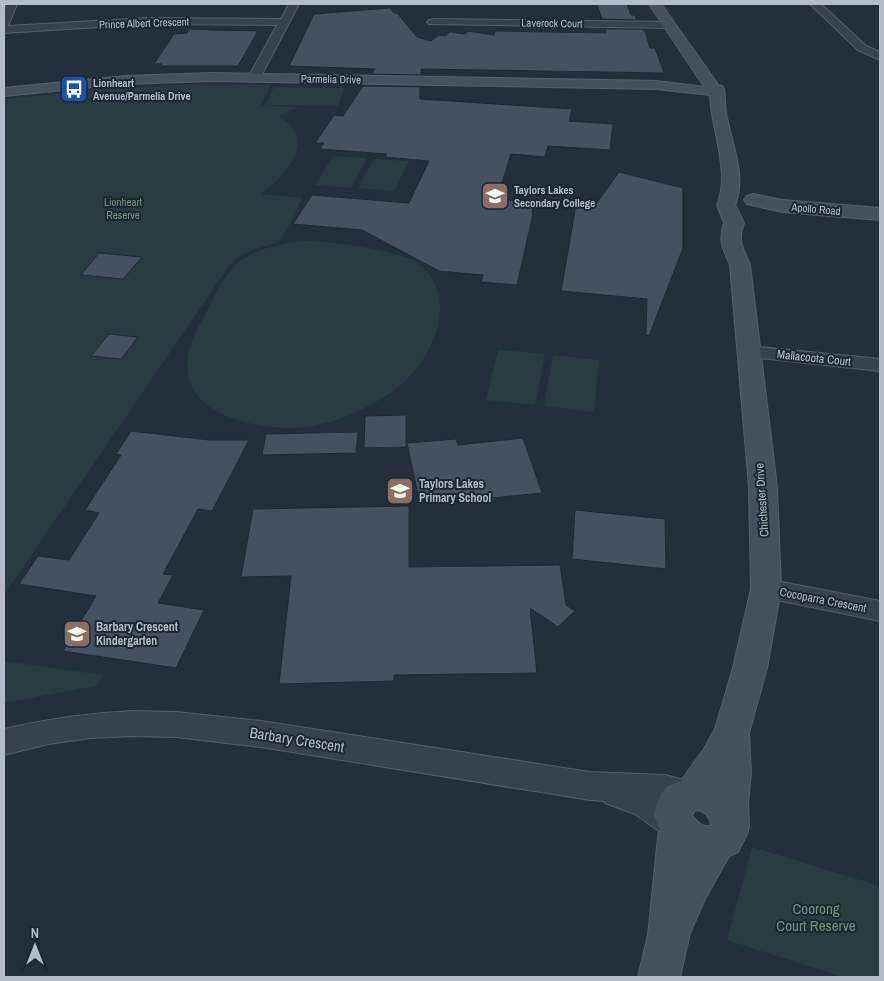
<svg xmlns="http://www.w3.org/2000/svg" width="884" height="981" viewBox="0 0 884 981" font-family="'Archivo Narrow',sans-serif">
  <style>
    .green { fill: #263c3f }
    .building { fill: #455162; stroke: #1f2835 }
    .lines { fill: none; stroke-linecap: round; stroke-linejoin: round }
    .street-casing { stroke: #565f6c; stroke-width: 2 }
    .secondary-casing { stroke: #565f6c; stroke-width: 2 }
    .street { fill: #38414e; fill-rule: evenodd }
    .secondary { fill: #465061; fill-rule: evenodd }
    .labels { text-anchor: middle; stroke-width: 4; stroke-linejoin: round; paint-order: stroke }
    .far-street-label { font-size: 11px; fill: #b4bcc9; stroke: #1d2633 }
    .far-poi-label { font-size: 11px; font-weight: bold; fill: #b4bcc9; stroke: #1d2633; text-anchor: start }
    .far-park-label { font-size: 11px; fill: #6b9a76; stroke: #1d2633 }
    .street-label { font-size: 12px; fill: #b4bcc9; stroke: #1d2633 }
    .poi-label { font-size: 12px; font-weight: bold; fill: #b4bcc9; stroke: #1d2633; text-anchor: start }
    .near-street-label { font-size: 15px; fill: #b4bcc9; stroke: #1d2633 }
    .near-park-label { font-size: 15px; fill: #6b9a76; stroke: #1d2633 }
  </style>
  <rect width="100%" height="100%" fill="#242f3e"/>
  <g class="green">
    <path d="M198,84L271,85L261,105L298,107L279,116C318,141 288,173 261,194L303,198L298,205L300,206L279,242L246,252L231,263L4,595V99L101,89Z"/>
    <polygon points="274,87 344,88 338,106 265,105"/>
    <polygon points="333,156 367,158 351,188 315,185"/>
    <polygon points="374,159 409,161 394,191 358,188"/>
    <path d="M303,241C329,241 401,249 421,266C463,302 428,369 389,394C360,413 322,429 286,428C242,426 176,410 189,351C192,337 200,325 206,313C214,298 226,272 239,262C258,248 281,244 303,241Z"/>
    <polygon points="498,350 545,354 535,405 486,400"/>
    <polygon points="553,355 599,360 594,412 544,406"/>
    <polygon points="4,661 103,675 96,686 4,703"/>
    <polygon points="752,847 880,886 880,977 842,977 727,940"/>
  </g>
  <g class="building">
    <polygon points="597,4 627,4 631,15 635,15 637,20 602,19"/>
    <polygon points="390,8 394,13 397,13 417,37 431,41 439,35 445,36 450,32 465,34 468,31 494,35 495,31 606,33 605,29 641,29 645,31 650,48 655,48 664,73 421,69 421,75 371,74 375,69 289,66 314,14"/>
    <polygon points="189,29 213,30 258,31 238,66 161,66 162,64 154,64 174,34 187,33"/>
    <polygon points="363,86 420,87 420,99 572,109 569,121 613,124 610,150 548,146 545,157 511,154 497,199 534,202 532,213 533,214 517,285 481,282 483,275 439,271 362,230 293,224 312,195 409,203 429,161 385,157 387,154 320,149 324,143 315,143 334,115 343,116"/>
    <polygon points="619,172 683,188 683,248 649,336 646,335 647,299 561,291 576,205 594,207"/>
    <polygon points="99,253 142,257 123,279 81,275"/>
    <polygon points="109,334 138,337 121,359 91,356"/>
    <polygon points="406,415 406,447 364,448 365,416"/>
    <polygon points="131,431 209,440 249,440 212,511 198,509 163,574 173,575 158,603 204,610 176,668 63,651 96,596 19,584 38,556 69,560 99,513 85,510 121,455 116,454"/>
    <polygon points="358,432 356,453 262,455 266,434"/>
    <polygon points="523,438 542,493 432,504 419,499 407,443 456,439 458,445"/>
    <polygon points="409,506 409,567 560,565 566,605 575,611 558,627 530,608 537,673 394,675 394,681 279,684 291,576 241,577 253,509"/>
    <polygon points="575,510 665,519 666,569 572,559"/>
  </g>
  <g class="lines">
    <g class="street-casing">
      <g id="street">
        <polygon points="7,4 17,4 8,26 147,18 281,19 289,4 299,4 260,78 254,82 248,78 277,25 147,24 4,33 4,11"/>
        <polygon points="810,4 821,4 866,46 880,52 880,60 858,50"/>
        <polygon points="433,19 670,22 676,25 670,28 429,24 427,22 429,20"/>
        <polygon points="748,346 880,359 880,371 741,356 738,352 741,348"/>
        <polygon points="766,579 880,601 880,621 757,596 753,589 757,582"/>
        <path d="M133,711L176,712L261,721L590,772L665,775L700,784L705,794L700,804L689,808L676,805L687,812L691,823L687,834L675,838L663,834L635,814L605,803L604,801L590,800L261,747L176,737L133,736L91,738L48,744L4,755V729C47,719 89,713 133,711Z"/>
      </g>
    </g>
    <g class="secondary-casing">
      <g id="secondary">
        <path d="M649,4H661L717,83L716,85L722,86L724,89C725,97 725,105 726,113C731,142 747,176 735,205L744,223C737,241 743,248 750,265L777,487L781,589L767,668L749,733L751,773L748,803L749,827L747,834L738,852L729,856L705,899L690,933L680,977H638L648,935L659,828L654,816L656,806L661,794L668,786L681,781L704,749L715,729L733,668L751,589L749,487L730,265C723,248 718,241 724,223L717,205C731,173 711,129 710,95L656,89L212,81L125,84L4,96V88L125,76L212,73L656,81L706,87L701,82ZM695,810C704,810 710,816 711,826C702,827 698,823 692,816Z"/>
        <polygon points="753,194 782,200 880,208 880,220 782,212 747,204 744,200 747,196"/>
      </g>
    </g>
    <use href="#street" class="street"/>
    <use href="#secondary" class="secondary"/>
  </g>
  <defs>
    <g id="bus-square" transform="scale(1.4375)"><rect x="-9" y="-9" width="18" height="18" rx="4" fill="#1a4fb4" stroke="#1d2633"/><path d="M-5-6H5V4H4V6H2V4H-2V6H-4V4H-5ZM-3.5-4V0h7V-4ZM-3.5 1.2v1.5H-2V1.2ZM2 1.2v1.5H3.5V1.2Z" fill="#fff"/></g>
    <g id="school-square" transform="scale(1.4375)"><rect x="-9" y="-9" width="18" height="18" rx="4" fill="#8d6e63" stroke="#1d2633"/><path d="M0-5L7-2L0 1L-7-2ZM-4 1L0 2.5L4 1V4Q0 6-4 4Z" fill="#fff"/></g>
  </defs>
  <g fill-rule="evenodd">
    <use href="#bus-square" x="74" y="89"/>
    <use href="#school-square" x="495" y="196"/>
    <use href="#school-square" x="400" y="491"/>
    <use href="#school-square" x="77" y="634"/>
  </g>
  <g class="labels">
    <g class="far-street-label">
      <text transform="translate(144 23) rotate(-2)" y="4">Prince Albert Crescent</text>
      <text transform="translate(552 23) rotate(1)" y="4">Laverock Court</text>
      <text transform="translate(331 79) rotate(1)" y="4">Parmelia Drive</text>
      <text transform="translate(816 209) rotate(5)" y="4">Apollo Road</text>
    </g>
    <g class="far-poi-label">
      <text x="93" y="87">Lionheart<tspan x="93" dy="13">Avenue/Parmelia Drive</tspan></text>
      <text x="514" y="194">Taylors Lakes<tspan x="514" dy="13">Secondary College</tspan></text>
    </g>
    <g class="far-park-label">
      <text x="123" y="206">Lionheart<tspan x="123" dy="13">Reserve</tspan></text>
    </g>
    <g class="street-label">
      <text transform="translate(814 358) rotate(6)" y="4">Mallacoota Court</text>
      <text transform="translate(762 500) rotate(-94)" y="4">Chichester Drive</text>
      <text transform="translate(823 600) rotate(11)" y="4">Cocoparra Crescent</text>
    </g>
    <g class="poi-label">
      <text x="419" y="488">Taylors Lakes<tspan x="419" dy="14">Primary School</tspan></text>
      <text x="96" y="631">Barbary Crescent<tspan x="96" dy="14">Kindergarten</tspan></text>
    </g>
    <g class="near-street-label">
      <text transform="translate(297 740) rotate(9)" y="5">Barbary Crescent</text>
    </g>
    <g class="near-park-label">
      <text x="816" y="914">Coorong<tspan x="816" dy="17">Court Reserve</tspan></text>
    </g>
  </g>
  <rect width="884" height="981" fill="none" stroke="#b4bcc9" stroke-width="10"/>
  <g transform="translate(35 946)" stroke="#1d2633" stroke-width="4" paint-order="stroke">
  <path d="M0-4L9 19L0 12L-9 19Z" fill="#b4bcc9"/>
  <text y="-8" font-size="14" font-weight="bold" text-anchor="middle" fill="#b4bcc9">N</text>
  </g>
</svg>
